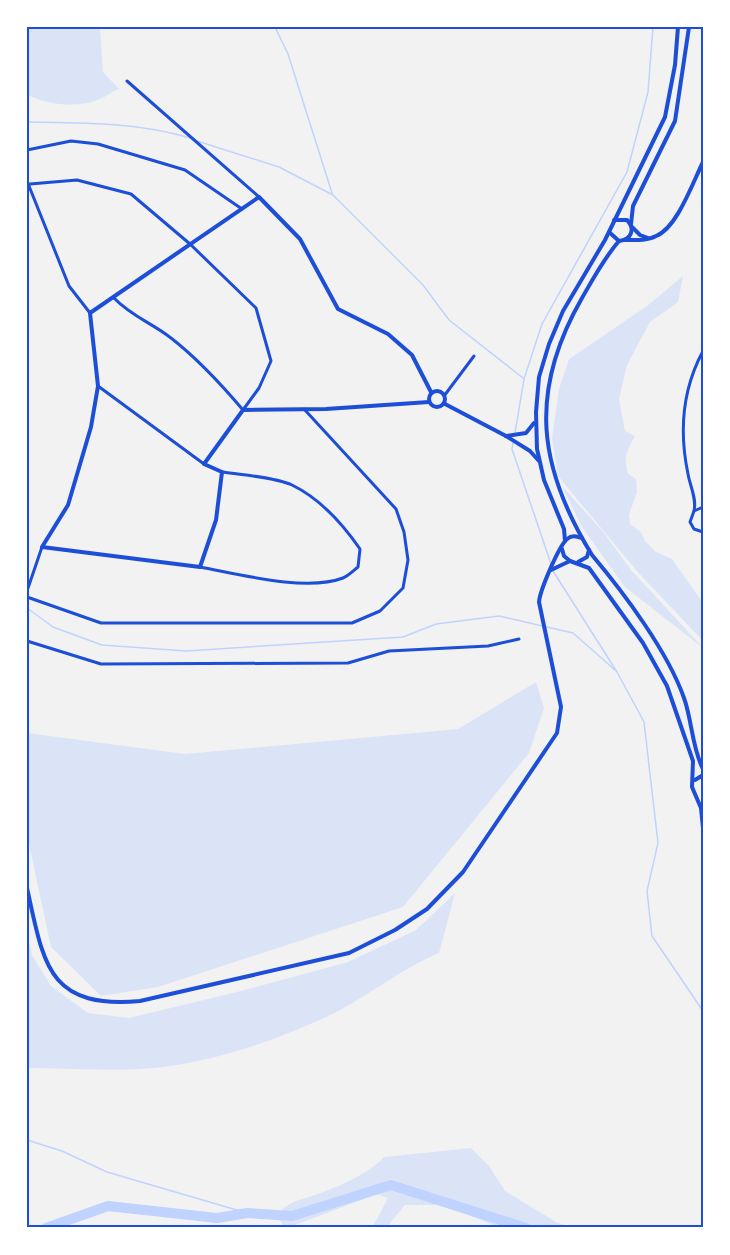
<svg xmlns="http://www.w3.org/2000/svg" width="730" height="1255" viewBox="0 0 730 1255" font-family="Roboto,sans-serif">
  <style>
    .green { fill: #dbe4f7 }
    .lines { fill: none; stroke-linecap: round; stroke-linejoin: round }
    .stream { stroke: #bfd3fe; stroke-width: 1.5 }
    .river { stroke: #bfd3fe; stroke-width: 10 }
    .minor { stroke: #1d4ed8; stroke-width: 3 }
    .tertiary { stroke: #1d4ed8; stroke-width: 4 }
    .secondary { stroke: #1d4ed8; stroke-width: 4 }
    .neatline { fill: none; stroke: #1d4ed8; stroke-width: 2 }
  </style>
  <rect width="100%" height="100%" fill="#f2f2f2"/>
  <g class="green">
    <path d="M27,27H100L103,72L119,89C112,91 106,97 98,100C77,108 48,105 28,95Z"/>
    <path d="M683,276L678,302L650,322L627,365L619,399L625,431L635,436C627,451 623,457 628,474L636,479L637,492L629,515L630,524L641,532L645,541L656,552L672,559L703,603V641L636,570L558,476L552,438L559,389L569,359L647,306Z"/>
    <polygon points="562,486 604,533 631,570 703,648 625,587 582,527"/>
    <polygon points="536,682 544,708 529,753 403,907 158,987 101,996 51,947 27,835 27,733 185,754 458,729"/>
    <path d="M455,893L439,953C398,970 364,1000 324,1018C271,1042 213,1062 154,1068C113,1072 69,1068 27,1068V932L32,955L51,986L88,1013L129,1018L245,990L348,962L416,930Z"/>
    <path d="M471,1148L489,1166L505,1191L556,1222L573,1228H501L443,1205H405L386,1228H372L388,1198L377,1194L295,1225H283L277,1215C288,1201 301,1200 318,1194C340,1186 368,1174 384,1157Z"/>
  </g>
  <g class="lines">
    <g class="stream">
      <polyline points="275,27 288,54 332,193"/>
      <path d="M27,122C81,123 137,122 190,138"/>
      <polyline points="197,141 279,167 333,195 423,285 449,320 523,378"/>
      <polyline points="515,433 524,379 542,324 627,172 648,92 653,27"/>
      <polyline points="513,443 512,449 551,564"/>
      <polyline points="553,571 617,672 644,722 658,843 647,891 652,936 703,1011"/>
      <polyline points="27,608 53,627 102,645 186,651 403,637 436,624 499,616 573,633 615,670"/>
      <polyline points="27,1140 62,1151 107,1172 247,1213"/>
    </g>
    <polyline class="river" points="46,1228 108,1206 217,1218 247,1213 292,1216 391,1185 526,1228"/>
    <g class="minor">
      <polyline points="127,81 259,197"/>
      <polyline points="27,150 71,141 98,144 185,170 242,209"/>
      <polyline points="27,181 69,286 90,313"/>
      <path d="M30,184L77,180L131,194L190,244L256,308L271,361L259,388L243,410C221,384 198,359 171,338C152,323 131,316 114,298"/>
      <polyline points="98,386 204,464"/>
      <polyline points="444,396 474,356"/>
      <polyline points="703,507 694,511 690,522 694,529 703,532"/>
      <path d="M694,511C697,499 690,486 688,474C679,431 682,390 703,351"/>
      <path d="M200,567C238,574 306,592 343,578C348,576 353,571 358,567L360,549C342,523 321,499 292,485C275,477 242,475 223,472"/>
      <polyline points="27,591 42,547"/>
      <polyline points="27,597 101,623 352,623 380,611 403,588 408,560 404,532 396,509 304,409"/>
      <polyline points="27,641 101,664 348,663 389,651 488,646 519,639"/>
    </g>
    <g class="tertiary">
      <polyline points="632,227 640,235 648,238"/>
      <path d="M624,240C635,240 647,241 656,236C677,228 693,182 703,162"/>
      <circle cx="437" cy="399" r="8"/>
      <polyline points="429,402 326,409 243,410 204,464 222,472 216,520 200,567 42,547 68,505 91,427 98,386 90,313 259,197 300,239 338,309 388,334 412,355 431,392"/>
      <polyline points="445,404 506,436"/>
    </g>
    <g class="secondary">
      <polyline points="631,224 633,206 675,121 689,27"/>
      <path d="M609,232L619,241C631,240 636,229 627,220H614"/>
      <path d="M619,241C604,258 593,279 582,298C528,392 538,467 592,555C624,593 668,652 684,698C692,720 692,748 703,769"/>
      <polyline points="506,436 530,451 539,461"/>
      <polyline points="506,436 526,433 534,423"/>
      <polyline points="565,541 564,529 544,480 537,449 536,412 539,377 549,344 563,311 605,240 665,117 675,65 678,27"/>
      <polyline points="562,549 564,556 570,561"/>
      <polyline points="578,562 587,557 589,550"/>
      <polyline points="551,570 570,561 589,568 643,643 667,686 693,761 692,787 701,808 703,828"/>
      <polyline points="695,780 703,775"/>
      <path d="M27,888C44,964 47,1009 140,1001L349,953L395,930L427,909L463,872L557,733L561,707L539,602C540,590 559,546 567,539C572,535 576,536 582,538"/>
    </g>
  </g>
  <rect width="730" height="1255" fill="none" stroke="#ffffff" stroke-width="57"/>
  <rect x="28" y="28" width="674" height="1198" class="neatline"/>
</svg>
